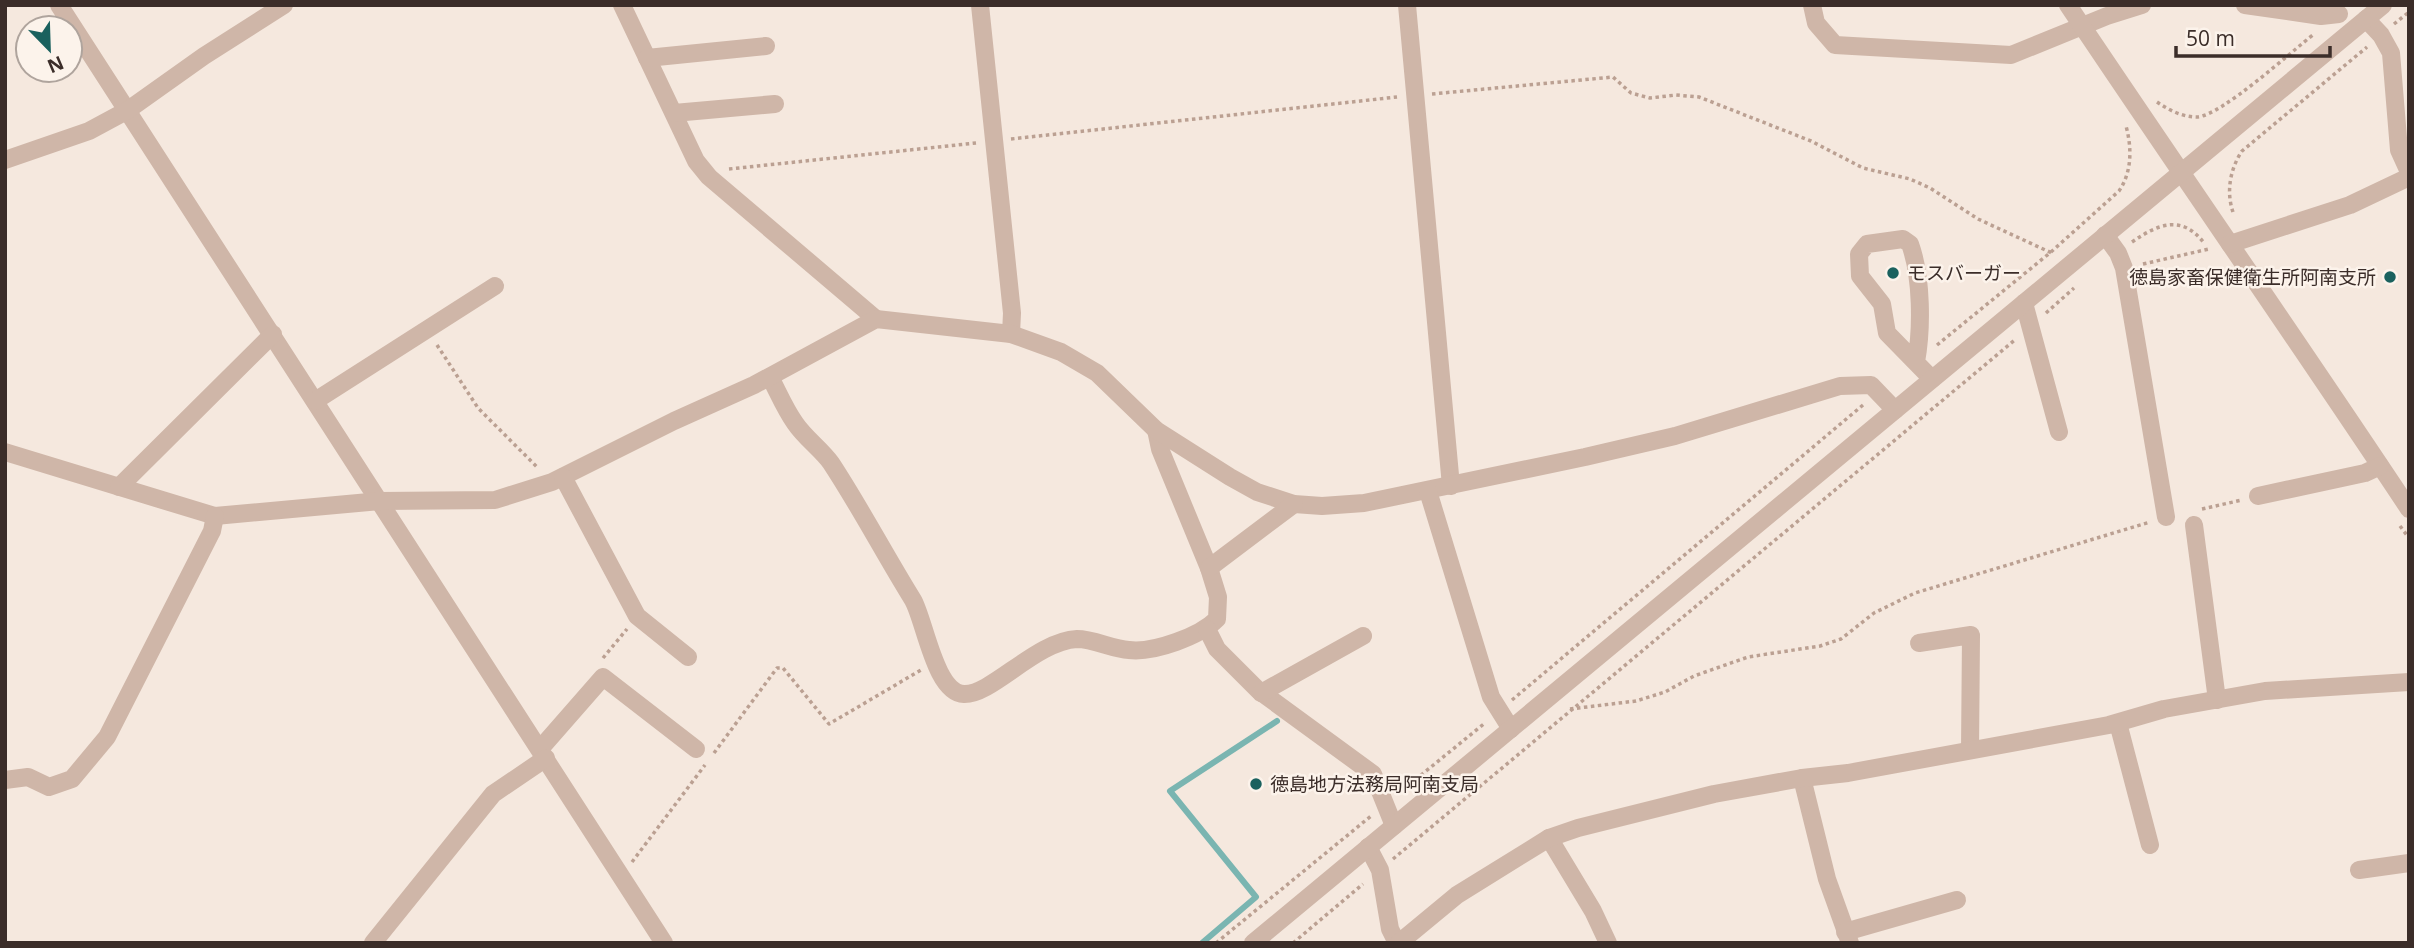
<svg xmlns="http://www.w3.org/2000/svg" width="2414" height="948" viewBox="0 0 2414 948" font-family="'Open Sans','Noto Sans JP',sans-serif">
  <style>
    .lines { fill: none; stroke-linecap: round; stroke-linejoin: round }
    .stream { stroke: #7ab5b1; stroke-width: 6 }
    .path { stroke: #bba092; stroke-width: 3.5; stroke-dasharray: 3.5 3.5; stroke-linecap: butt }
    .minor { stroke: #cfb6a8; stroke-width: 18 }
    .poi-dot { fill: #1a615e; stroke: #fcf3eb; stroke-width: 2.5 }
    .labels { text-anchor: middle; stroke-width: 5; stroke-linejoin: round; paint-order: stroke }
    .poi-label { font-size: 19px; fill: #3b2d29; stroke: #fcf3eb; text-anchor: start }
  </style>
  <rect width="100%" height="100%" fill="#f5e8de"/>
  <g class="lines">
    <polyline class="stream" points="1202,943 1256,897 1170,791 1277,721"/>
    <g class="path">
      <polyline points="2394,24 2409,12"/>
      <polyline points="1432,94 1613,77 1631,93 1650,98 1676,95 1699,97 1811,141 1863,168 1910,179 1930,188 1978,219 2054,254"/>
      <path d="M2157,102C2169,110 2182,117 2197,117C2221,116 2292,51 2314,34"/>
      <polyline points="1011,139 1397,97"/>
      <polyline points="729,169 976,143"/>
      <path d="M2233,212C2226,192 2230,169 2242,151L2367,47"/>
      <path d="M2132,242C2158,224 2182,214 2204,243"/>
      <polyline points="2143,264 2209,249"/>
      <polyline points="2046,313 2074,288"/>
      <polyline points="437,345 478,408 538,468"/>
      <path d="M1937,345L2051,252L2119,191C2132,172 2132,148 2126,126"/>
      <polyline points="2202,509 2242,500"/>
      <polyline points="2400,526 2409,538"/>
      <polyline points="603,658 627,629"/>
      <polyline points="1512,700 1863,405"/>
      <polyline points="1570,709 1636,701 1665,692 1694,676 1748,657 1820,646 1841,639 1874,613 1915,593 2150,522"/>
      <polyline points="714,753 777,668 783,668 829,724 921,670"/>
      <polyline points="1399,793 1485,723"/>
      <polyline points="1393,859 2016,339"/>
      <polyline points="632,862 705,765"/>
      <polyline points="1216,943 1371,816"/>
      <polyline points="1293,943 1363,884"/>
    </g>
    <g class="minor">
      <polyline points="59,5 664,943"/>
      <polyline points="622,5 696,161 709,177 876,319"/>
      <polyline points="980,5 1012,313 1011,334"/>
      <polyline points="1407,5 1451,486"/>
      <polyline points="1812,5 1816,23 1835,45 2011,55 2107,16 2142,5"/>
      <path d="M2068,5C2181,174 2297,340 2409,509"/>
      <polyline points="2245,5 2321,16 2339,14"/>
      <polyline points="2366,19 2381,35 2391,53 2399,150 2409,172"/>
      <polyline points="647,58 766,46"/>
      <polyline points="674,113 775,104"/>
      <polyline points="5,160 89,131 128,110 204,56 284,5"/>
      <polyline points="2105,235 2118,253 2124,268 2166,517"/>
      <polyline points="2230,244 2350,205 2409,177"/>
      <polyline points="2024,303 2059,432"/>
      <path d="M1916,362C1922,329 1922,277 1910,244L1903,239L1867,244L1859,254L1860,276L1882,304L1887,333L1932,379"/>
      <path d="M770,377C778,392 785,409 795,423C805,438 821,449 831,463C860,507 885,555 913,600C925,621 935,693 964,694C992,695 1036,641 1077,639C1094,639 1112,649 1129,650C1154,653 1200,636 1217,619L1218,597L1209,568L1160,449L1156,430"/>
      <polyline points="315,401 495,286"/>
      <polyline points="5,452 215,516 380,501 495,500 552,482 674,421 754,385 876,319 1011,334 1061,352 1097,373 1156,430 1230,477 1257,492 1294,504 1322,506 1364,503 1585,457 1675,436 1840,386 1871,385 1895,410"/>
      <polyline points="563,477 637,616 688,657"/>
      <polyline points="119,487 273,334"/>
      <polyline points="1428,491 1491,697 1511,729"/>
      <polyline points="2258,496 2365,473 2380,466"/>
      <polyline points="2194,525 2217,700"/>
      <polyline points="1209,568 1294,504"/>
      <polyline points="1207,629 1217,649 1258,690 1373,774 1394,826"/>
      <polyline points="1919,643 1971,635 1970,750"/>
      <polyline points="1261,693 1363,636"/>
      <polyline points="2118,723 2150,845"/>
      <polyline points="540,749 603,677 696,749"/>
      <polyline points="1802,778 1827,879 1850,943"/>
      <polyline points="5,780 28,777 49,787 72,779 107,737 212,531 215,516"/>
      <polyline points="1549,838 1593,911 1608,943"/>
      <polyline points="1368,847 1380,870 1390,929 1397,943"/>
      <polyline points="2359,870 2409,863"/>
      <polyline points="1845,932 1957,900"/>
      <polyline points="373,943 493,794 546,758"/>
      <polyline points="1253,943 2383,5"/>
      <polyline points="1399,943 1457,895 1549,838 1578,828 1714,794 1802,778 1848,773 2109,725 2164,709 2265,691 2409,682"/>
    </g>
  </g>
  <g class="poi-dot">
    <circle cx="1893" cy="273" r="7"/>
    <circle cx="2390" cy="277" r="7"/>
    <circle cx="1256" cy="784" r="7"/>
  </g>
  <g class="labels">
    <g class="poi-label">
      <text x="1907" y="280">モスバーガー</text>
      <text x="2376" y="284" text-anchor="end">徳島家畜保健衛生所阿南支所</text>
      <text x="1270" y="791">徳島地方法務局阿南支局</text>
    </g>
  </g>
  <rect width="2414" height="948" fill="none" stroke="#3b2d29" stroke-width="14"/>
  <g transform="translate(49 49) rotate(157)"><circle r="33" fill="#fcf3eb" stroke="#afa49d" stroke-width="2"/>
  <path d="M0-5L12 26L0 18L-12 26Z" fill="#1a615e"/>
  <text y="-10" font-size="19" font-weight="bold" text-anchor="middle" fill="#3b2d29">N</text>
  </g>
  <path d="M2176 46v10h154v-10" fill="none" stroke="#3b2d29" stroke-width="3.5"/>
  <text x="2186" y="46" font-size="21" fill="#3b2d29" stroke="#fcf3eb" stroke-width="5" paint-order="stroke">50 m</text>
</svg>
